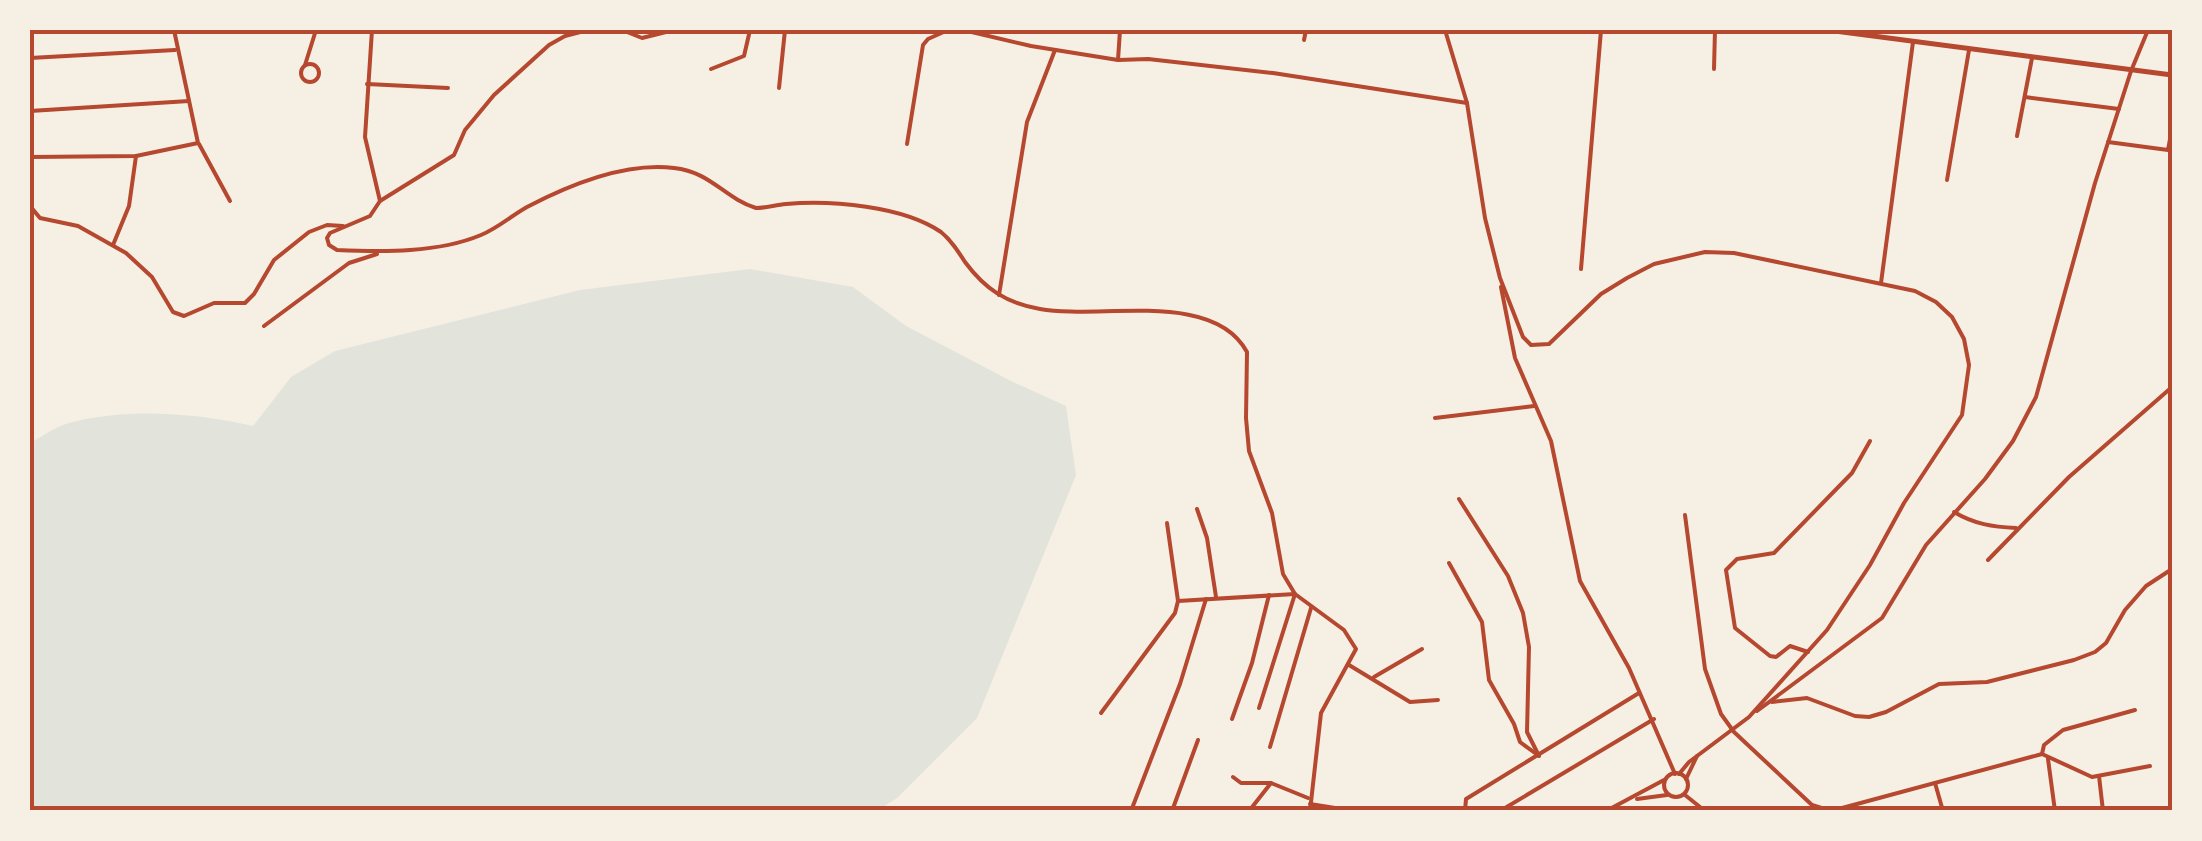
<svg xmlns="http://www.w3.org/2000/svg" width="2202" height="841" font-family="'Roboto Condensed',sans-serif">
  <style>
    .green { fill: #e2e4dc }
    .lines { fill: none; stroke-linecap: round; stroke-linejoin: round }
    .minor { stroke: #b5482f; stroke-width: 4 }
    .tertiary { stroke: #b5482f; stroke-width: 5 }
    .neatline { fill: none; stroke: #b5482f; stroke-width: 4 }
  </style>
  <rect width="100%" height="100%" fill="#f6efe4"/>
  <path class="green" d="M750,269L853,287L906,326L1011,381L1066,406L1076,475L977,718L897,798L877,811H30V443C43,436 58,425 73,422C132,408 194,413 253,426L291,377L335,351L580,290Z"/>
  <g class="lines">
    <g class="minor">
      <polyline points="372,30 365,137 380,201"/>
      <path d="M588,30L565,36L549,45L494,95L465,130L454,155L380,201L370,216L330,233L327,238L329,245L337,250C383,252 438,253 481,235C498,228 511,216 527,207C569,185 626,162 674,168C711,172 724,198 756,208C766,208 775,205 786,204C831,200 903,206 941,232C951,240 958,251 965,262C985,289 1006,303 1040,309C1099,320 1213,289 1247,352L1246,418L1249,451L1272,513L1283,574L1295,594L1344,630L1356,649L1321,713L1310,811"/>
      <polyline points="622,30 642,38 674,30"/>
      <polyline points="963,30 1031,46 1118,60 1148,59 1273,73 1467,103"/>
      <polyline points="1445,30 1467,103 1485,218 1500,278 1523,337 1531,345 1549,344 1601,294 1627,278 1654,264 1705,252 1734,253 1915,291 1936,302 1952,317 1964,339 1969,365 1962,415 1904,503 1870,565 1827,630 1749,717 1689,762 1679,774"/>
      <polyline points="633,31 634,30"/>
      <polyline points="1304,40 1306,30"/>
      <polyline points="30,58 175,50"/>
      <polyline points="1118,60 1120,30"/>
      <circle cx="310" cy="73" r="9"/>
      <polyline points="305,65 316,30"/>
      <polyline points="711,69 744,56 750,30"/>
      <polyline points="1714,69 1715,30"/>
      <polyline points="367,84 448,88"/>
      <polyline points="779,88 785,30"/>
      <polyline points="2025,97 2119,109"/>
      <polyline points="30,111 189,101"/>
      <polyline points="2017,136 2032,58"/>
      <polyline points="2108,142 2168,150 2172,128"/>
      <polyline points="199,144 230,201"/>
      <polyline points="907,144 923,45 928,39 948,30"/>
      <polyline points="30,157 136,156 198,143 174,30"/>
      <polyline points="1947,180 1969,50"/>
      <polyline points="30,206 40,218 78,226 126,253 152,277 173,312 184,316 214,303 245,303 254,294 274,260 309,232 327,225 343,226"/>
      <polyline points="113,245 129,206 136,156"/>
      <polyline points="1581,269 1601,30"/>
      <polyline points="1881,283 1913,42"/>
      <polyline points="1501,287 1515,358 1551,441 1580,581 1629,668 1675,774"/>
      <polyline points="999,295 1027,122 1055,50"/>
      <polyline points="264,326 349,263 377,254"/>
      <polyline points="1435,418 1534,406"/>
      <polyline points="1459,499 1508,576 1523,613 1529,647 1527,732 1539,756"/>
      <polyline points="1197,509 1207,538 1216,597"/>
      <path d="M1954,512C1974,524 1993,527 2016,528"/>
      <polyline points="1685,515 1705,669 1721,714 1734,732 1812,805 1831,811 2042,754"/>
      <polyline points="1988,560 2069,477 2172,387"/>
      <polyline points="1449,563 1482,622 1489,680 1514,724 1520,742 1535,753"/>
      <polyline points="1178,601 1295,594 1259,708"/>
      <polyline points="1808,652 1790,646 1776,657 1770,656 1735,628 1726,570 1737,559 1774,553 1852,473 1870,441"/>
      <polyline points="1349,665 1410,702 1438,700"/>
      <polyline points="1374,677 1422,649"/>
      <polyline points="1772,702 1807,698 1855,716 1869,717 1886,712 1939,684 1987,682 2074,660 2095,652 2106,643 2125,610 2146,586 2172,569"/>
      <polyline points="2135,710 2063,730 2044,745 2042,754 2092,777 2150,766"/>
      <polyline points="1757,711 1882,618 1926,545 1985,479 2013,441 2036,397 2095,183 2131,71 2148,30"/>
      <polyline points="1101,713 1175,613 1178,601 1167,523"/>
      <polyline points="1232,719 1252,663 1269,595"/>
      <polyline points="1270,747 1311,608"/>
      <polyline points="2048,759 2055,811"/>
      <circle cx="1676" cy="785" r="12"/>
      <polyline points="2099,776 2103,811"/>
      <polyline points="1233,777 1241,783 1271,783 1308,798"/>
      <polyline points="1686,779 1697,756"/>
      <polyline points="1935,783 1943,811"/>
      <polyline points="1685,795 1705,811"/>
      <polyline points="1637,799 1667,795"/>
      <polyline points="1310,804 1354,811"/>
      <polyline points="1131,811 1180,684 1206,599"/>
      <polyline points="1172,811 1198,740"/>
      <polyline points="1249,811 1271,783"/>
      <polyline points="1465,811 1466,799 1639,693"/>
      <polyline points="1500,811 1654,719"/>
      <polyline points="1606,811 1664,780"/>
    </g>
    <polyline class="tertiary" points="1827,30 2172,75"/>
  </g>
  <rect width="2202" height="841" fill="none" stroke="#f6efe4" stroke-width="65"/>
  <rect x="32" y="32" width="2138" height="776" class="neatline"/>
</svg>
